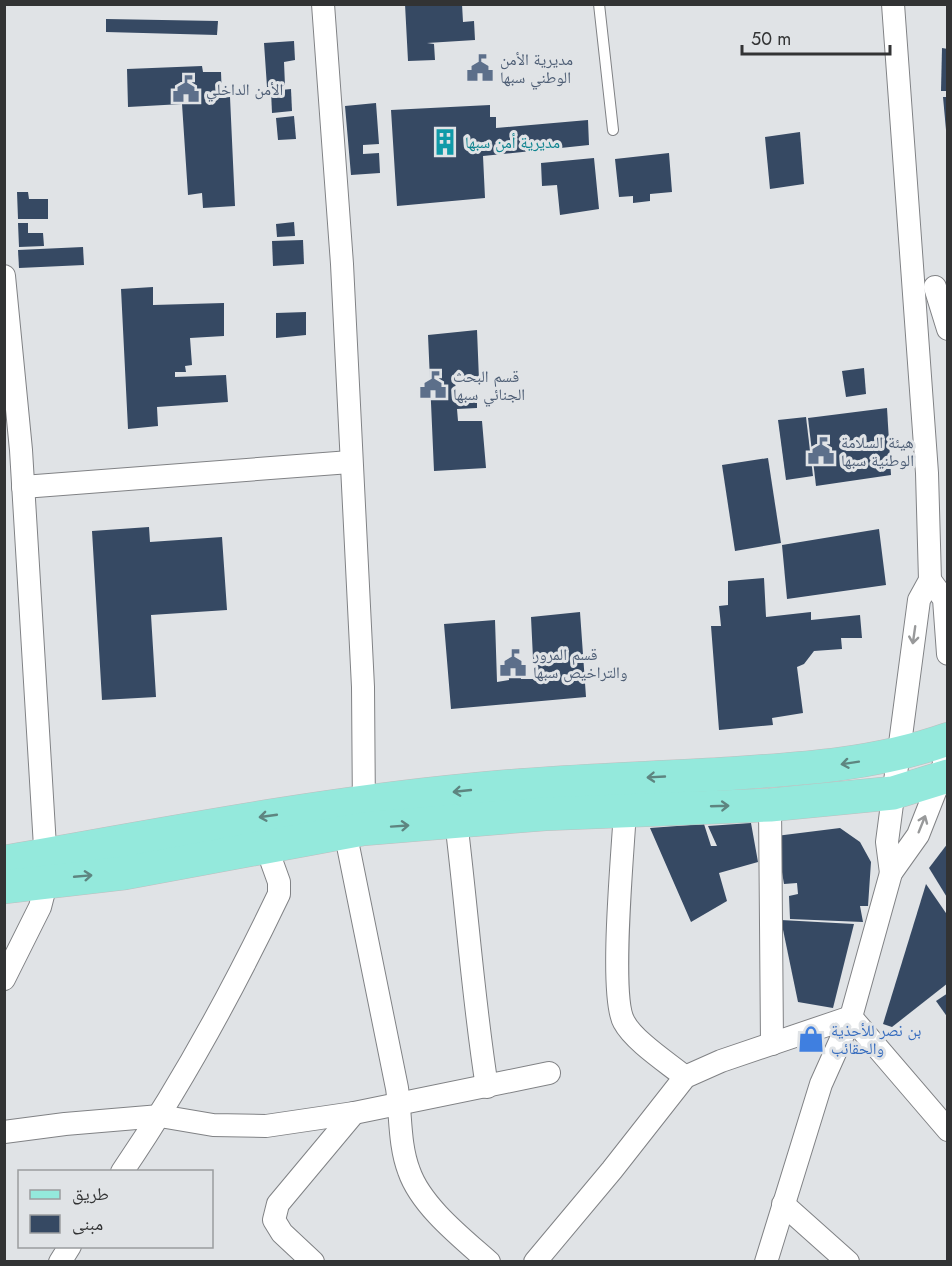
<svg xmlns="http://www.w3.org/2000/svg" width="952" height="1266" font-family="Jost,'Noto Naskh Arabic',sans-serif">
  <style>
    .building { fill: #364963 }
    .lines { fill: none; stroke-linecap: round; stroke-linejoin: round }
    .lane-casing { stroke: #808285; stroke-width: 12 }
    .street-casing { stroke: #808285; stroke-width: 24 }
    .primary-casing { stroke: #bdbebe; stroke-width: 34 }
    .lane { stroke: #fff; stroke-width: 10 }
    .street { stroke: #fff; stroke-width: 22 }
    .primary { stroke: #94e9dc; stroke-width: 33 }
    .oneway { stroke: #98999a }
    .oneway2 { stroke: #5e8580 }
    .labels { text-anchor: middle; dominant-baseline: central; stroke-width: 6; stroke-linejoin: round; paint-order: stroke }
    .service-label { font-size: 16px; fill: #4e5e75; stroke: #e0e3e6; text-anchor: start }
    .culture-label { font-size: 16px; fill: #0d838f; stroke: #e0e3e6; text-anchor: start }
    .shop-label { font-size: 16px; fill: #366cbe; stroke: #e0e3e6; text-anchor: start }
  </style>
  <rect width="100%" height="100%" fill="#e0e3e6"/>
  <g class="building">
    <polygon points="405,4 462,4 463,22 474,21 475,40 427,43 434,44 435,60 408,61"/>
    <polygon points="106,19 218,21 217,35 106,32"/>
    <polygon points="294,41 295,60 284,62 285,86 267,87 264,43"/>
    <polygon points="942,48 948,49 948,91 941,91"/>
    <polygon points="202,66 203,72 221,72 222,98 230,97 235,206 203,208 202,193 188,195 182,104 128,107 127,69"/>
    <polygon points="291,89 292,111 272,113 271,91"/>
    <polygon points="943,97 948,97 948,130 946,130"/>
    <polygon points="376,103 379,144 363,145 363,154 379,153 380,173 351,175 345,106"/>
    <polygon points="490,105 490,117 496,117 496,128 588,120 589,145 483,156 485,198 397,206 391,110"/>
    <polygon points="294,116 296,139 278,140 276,118"/>
    <polygon points="800,132 804,184 770,189 765,137"/>
    <polygon points="669,153 672,192 650,194 650,201 633,203 633,196 619,197 615,159"/>
    <polygon points="594,158 599,209 560,215 557,185 542,186 541,163"/>
    <polygon points="17,192 28,192 29,199 48,199 48,219 18,219"/>
    <polygon points="294,222 295,236 277,237 276,224"/>
    <polygon points="18,223 28,223 28,233 43,233 44,246 19,247"/>
    <polygon points="303,240 304,264 273,266 272,241"/>
    <polygon points="83,247 84,265 19,268 18,250"/>
    <polygon points="153,287 153,305 224,303 224,336 190,338 192,365 185,366 186,372 175,372 175,377 226,375 228,402 157,407 158,426 128,429 121,289"/>
    <polygon points="306,312 306,335 276,338 276,313"/>
    <polygon points="477,330 479,380 455,382 457,397 477,395 477,408 457,409 458,421 482,421 486,468 434,471 428,335"/>
    <polygon points="864,368 866,394 846,397 842,371"/>
    <polygon points="887,408 891,475 816,486 808,418"/>
    <polygon points="806,417 813,476 786,480 778,420"/>
    <polygon points="768,458 781,543 735,551 722,465"/>
    <polygon points="149,527 150,542 222,537 227,610 151,615 156,697 102,700 92,531"/>
    <polygon points="879,529 886,585 787,599 782,545"/>
    <polygon points="764,578 766,617 811,612 811,620 860,615 862,638 841,638 842,649 814,651 804,664 797,667 803,713 772,718 773,725 719,730 711,626 721,626 719,606 728,605 728,581"/>
    <polygon points="580,612 586,697 451,709 444,624 495,620 497,682 509,680 508,666 520,664 521,679 534,679 531,617"/>
    <polygon points="751,823 758,862 719,873 727,901 691,922 650,828 704,824 711,846 717,846 708,826"/>
    <polygon points="840,828 860,842 871,862 868,906 860,906 863,922 790,919 789,896 798,894 797,883 784,884 776,836"/>
    <polygon points="948,843 948,899 929,868"/>
    <polygon points="926,884 948,916 948,983 892,1027 883,1024"/>
    <polygon points="781,920 854,924 833,1008 798,1002"/>
    <polygon points="948,993 948,1018 936,1001"/>
  </g>
  <g class="lines">
    <defs>
      <polyline id="lane" points="599,4 613,130"/>
      <g id="street">
        <polyline points="323,4 342,264 363,687 364,815"/>
        <polyline points="4,276 21,450 47,880 40,907 4,979"/>
        <polyline points="935,287 948,329"/>
        <polyline points="23,487 350,462"/>
        <polyline points="930,580 944,599 948,654"/>
        <polyline points="770,805 772,1044"/>
        <path d="M625,811C623,850 609,996 624,1022C634,1041 668,1063 685,1077"/>
        <path d="M456,821C467,910 473,999 487,1087"/>
        <path d="M345,831L397,1088C401,1115 399,1145 409,1171C421,1206 462,1238 489,1262"/>
        <polyline points="891,873 887,842 919,600 930,580 927,473 893,4"/>
        <polyline points="4,1132 65,1124 160,1116 213,1125 266,1126 354,1113 549,1073"/>
        <path d="M122,1172C182,1084 233,990 279,894V882L266,846"/>
        <polyline points="783,1204 848,1262"/>
        <polyline points="60,1262 70,1246"/>
        <polyline points="313,1262 282,1233 274,1220 278,1204 354,1113"/>
        <polyline points="535,1262 612,1170 685,1077 721,1061 851,1017 948,1130"/>
        <polyline points="766,1262 821,1084 851,1017 891,873 918,835 940,779 948,747"/>
      </g>
      <g id="primary">
        <path d="M4,862C159,835 312,805 468,790C552,781 637,779 722,774C799,769 874,765 948,739"/>
        <polyline points="4,887 125,873 363,829 545,814 770,805 893,793 948,776"/>
      </g>
    </defs>
    <use href="#lane" class="lane-casing"/>
    <use href="#street" class="street-casing"/>
    <use href="#primary" class="primary-casing"/>
    <use href="#lane" class="lane"/>
    <use href="#street" class="street"/>
    <use href="#primary" class="primary"/>
  </g>
  <defs><path id="oneway-shaft" d="M-6 0H5M1.5-3L5.5 0L1.5 3" fill="none" stroke-width="1.6" stroke-linecap="round" stroke-linejoin="round" transform="scale(1.5)"/></defs>
  <g class="oneway">
    <use href="#oneway-shaft" transform="translate(914 635) rotate(98)"/>
    <use href="#oneway-shaft" transform="translate(922 824) rotate(-68)"/>
  </g>
  <g class="oneway2">
    <use href="#oneway-shaft" transform="translate(850 763) rotate(171)"/>
    <use href="#oneway-shaft" transform="translate(656 777) rotate(177)"/>
    <use href="#oneway-shaft" transform="translate(462 791) rotate(174)"/>
    <use href="#oneway-shaft" transform="translate(720 806) rotate(-2)"/>
    <use href="#oneway-shaft" transform="translate(268 816) rotate(172)"/>
    <use href="#oneway-shaft" transform="translate(400 826) rotate(-4)"/>
    <use href="#oneway-shaft" transform="translate(83 876) rotate(-5)"/>
  </g>
  <defs>
    <symbol id="civic-bare" viewBox="-9 -9 18 18"><path d="M-.6-6.5H3V-4.5H.6V-3L4-1V1h2V6H-6V1h2V-1L-.6-3ZM-1.2 2.5V6h2.4V2.5Z" fill="#5c6f8a" stroke="#e0e3e6" stroke-width="2.5" paint-order="stroke"/></symbol>
    <symbol id="building-bare" viewBox="-9 -9 18 18"><path d="M-4-6H4V6H1V3H-1V6H-4ZM-2.5-4.3h1.7v1.8h-1.7ZM.8-4.3h1.7v1.8H.8ZM-2.5-1h1.7V.8h-1.7ZM.8-1h1.7V.8H.8Z" fill="#0f9aa8" stroke="#e0e3e6" stroke-width="2.5" paint-order="stroke"/></symbol>
    <symbol id="shop-bare" viewBox="-9 -9 18 18"><path d="M-5-2.5h2.3a2.7 3.5 0 0 1 5.4 0H5L5.5 6h-11ZM-1.5-2.5h3a1.5 2.3 0 0 0-3 0Z" fill="#3f7fe0" stroke="#e0e3e6" stroke-width="2.5" paint-order="stroke"/></symbol>
  </defs>
  <g fill-rule="evenodd">
    <use href="#civic-bare" x="461" y="49" width="38" height="38"/>
    <use href="#civic-bare" x="167" y="70" width="38" height="38"/>
    <use href="#building-bare" x="426" y="123" width="38" height="38"/>
    <use href="#civic-bare" x="414" y="366" width="38" height="38"/>
    <use href="#civic-bare" x="802" y="432" width="38" height="38"/>
    <use href="#civic-bare" x="494" y="644" width="38" height="38"/>
    <use href="#shop-bare" x="792" y="1020" width="38" height="38"/>
  </g>
  <g class="labels">
    <g class="service-label">
      <text x="500" y="59">مديرية الأمن<tspan x="500" dy="18">الوطني سبها</tspan></text>
      <text x="206" y="89">الأمن الداخلي</text>
      <text x="453" y="376">قسم البحث<tspan x="453" dy="18">الجنائي سبها</tspan></text>
      <text x="841" y="442">هيئة السلامة<tspan x="841" dy="18">الوطنية سبها</tspan></text>
      <text x="533" y="654">قسم المرور<tspan x="533" dy="18">والتراخيص سبها</tspan></text>
    </g>
    <g class="culture-label">
      <text x="465" y="142">مديرية أمن سبها</text>
    </g>
    <g class="shop-label">
      <text x="831" y="1030">بن نصر للأحذية<tspan x="831" dy="18">والحقائب</tspan></text>
    </g>
  </g>
  <rect width="952" height="1266" fill="none" stroke="#323334" stroke-width="12"/>
  <rect x="18" y="1170" width="195" height="78" fill="#e0e3e6" stroke="#9a9d9f" stroke-width="1.5"/>
  <rect x="30" y="1190" width="30" height="9" fill="#94e9dc" stroke="#9a9d9f" stroke-width="1.5"/>
  <text x="72" y="1200" font-size="18" fill="#323334">طريق</text>
  <rect x="30" y="1215" width="30" height="18" fill="#364963" stroke="#9a9d9f" stroke-width="1.5"/>
  <text x="72" y="1230" font-size="18" fill="#323334">مبنى</text>
  <path d="M742 45v9h148v-9" fill="none" stroke="#323334" stroke-width="3"/>
  <text x="751" y="45" font-size="18" fill="#323334" stroke="#e0e3e6" stroke-width="4.5" paint-order="stroke">50 m</text>
</svg>
